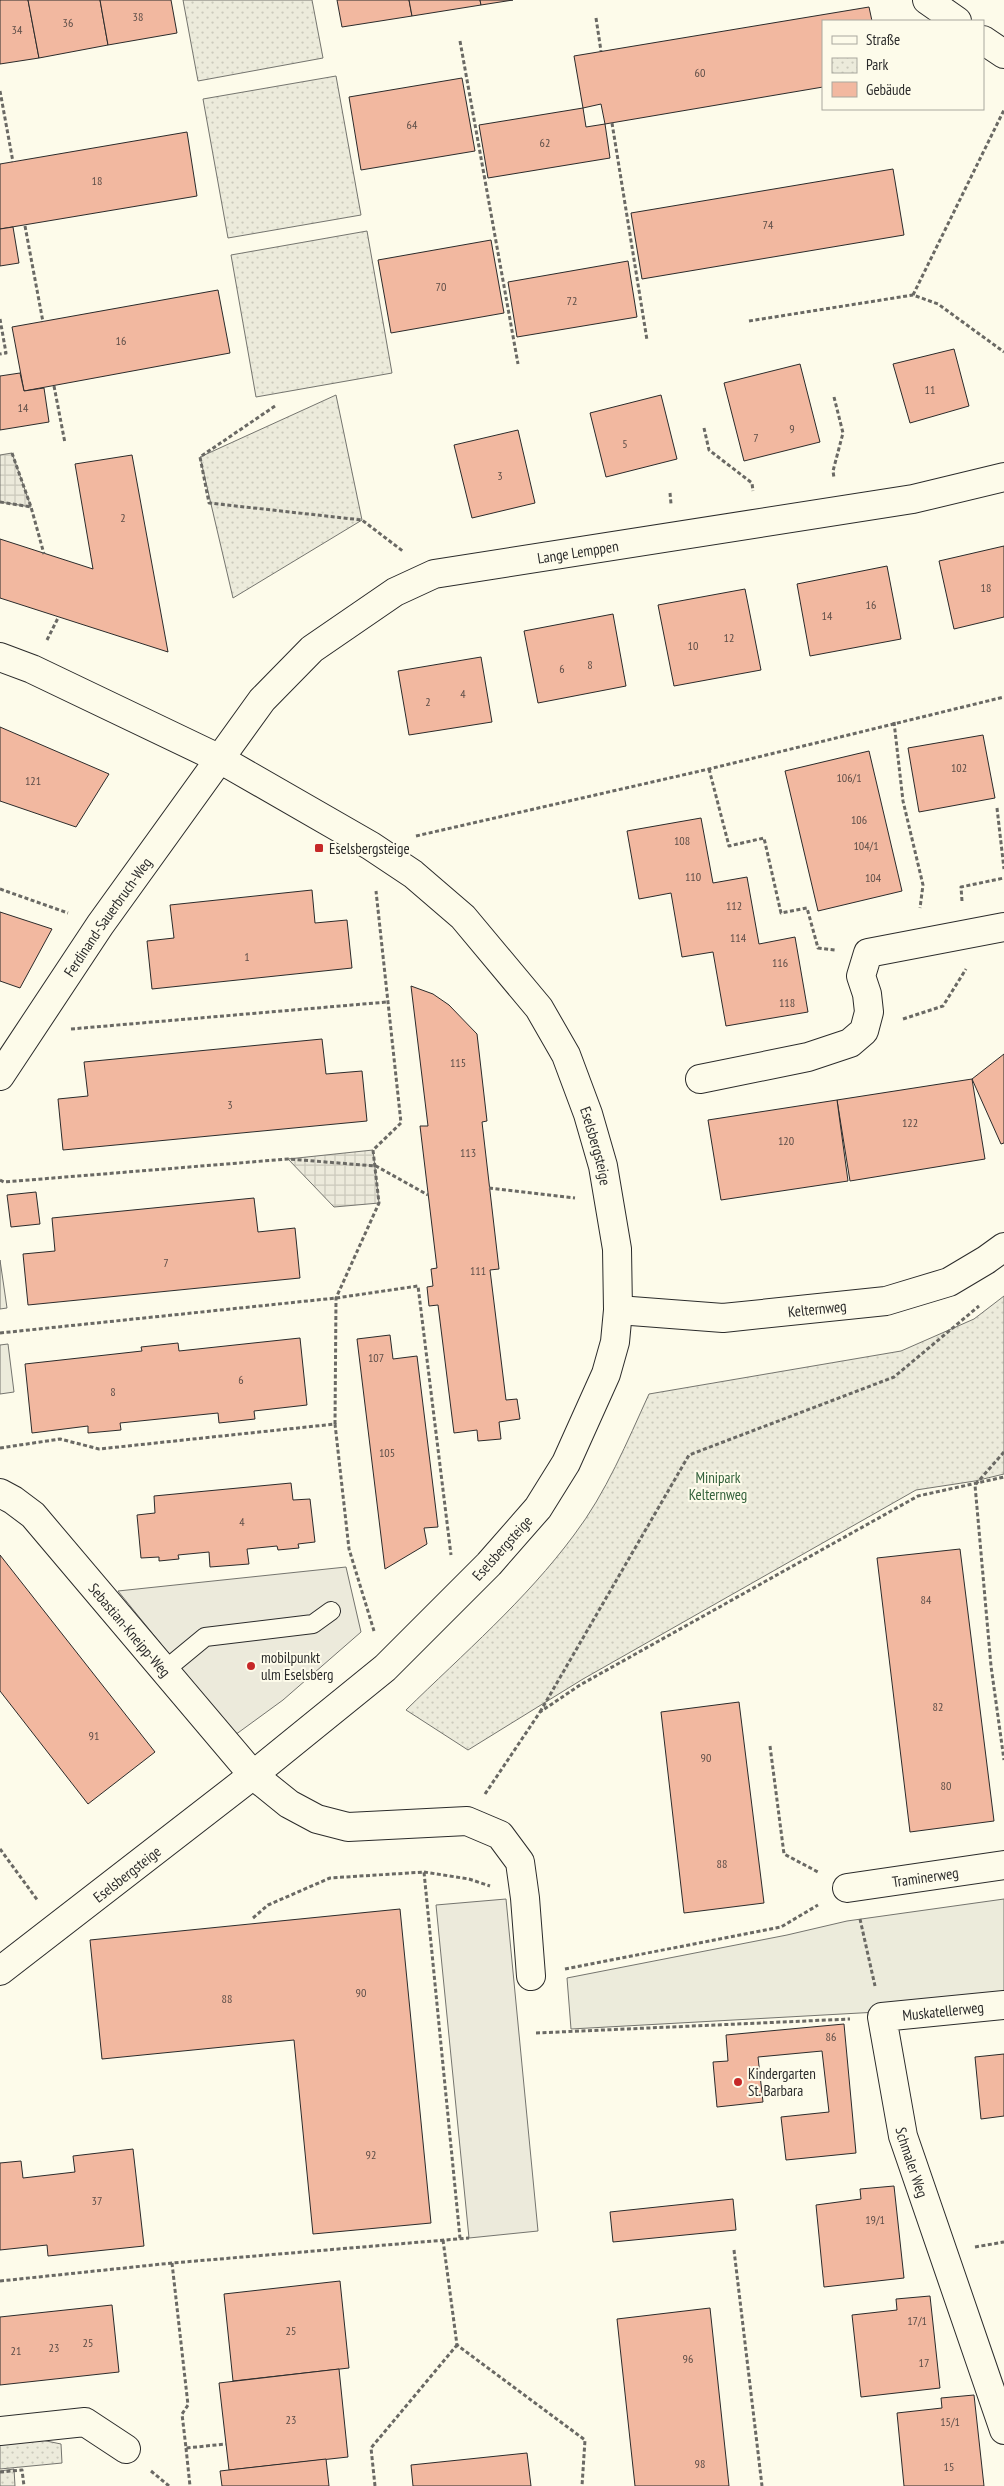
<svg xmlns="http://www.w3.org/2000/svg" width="1004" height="2486" font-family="'PT Sans Narrow',sans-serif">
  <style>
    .green { fill: #ecebdb; stroke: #74746e }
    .park { fill: url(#park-dots); stroke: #74746e }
    .parking { fill: #eceadb; stroke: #74746e }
    .plaza { fill: url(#plaza-grid); stroke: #74746e }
    .building { fill: #f2b8a0; stroke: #2b2b2b }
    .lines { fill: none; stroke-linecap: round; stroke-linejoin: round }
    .service-casing { stroke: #2b2b2b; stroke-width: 20 }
    .minor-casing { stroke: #2b2b2b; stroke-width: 30 }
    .tertiary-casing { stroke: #2b2b2b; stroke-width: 30 }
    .path { stroke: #6a6964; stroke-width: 3; stroke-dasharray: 4 2.5; stroke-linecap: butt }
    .service { stroke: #fdfbea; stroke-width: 18 }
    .minor { stroke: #fdfbea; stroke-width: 28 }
    .tertiary { stroke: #fdfbea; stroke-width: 28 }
    .poi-dot { fill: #c62828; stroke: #fdfbea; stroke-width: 2 }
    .labels { text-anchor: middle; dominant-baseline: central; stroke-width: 4; stroke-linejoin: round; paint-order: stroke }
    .number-label { font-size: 12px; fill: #5d4e48 }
    .street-label { font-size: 15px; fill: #2b2b2b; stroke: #fdfbea }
    .poi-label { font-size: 15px; fill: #2b2b2b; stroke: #fdfbea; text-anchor: start }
    .park-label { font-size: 15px; fill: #34623c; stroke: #fdfbea }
  </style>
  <defs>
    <pattern id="park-dots" width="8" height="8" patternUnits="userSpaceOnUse" patternTransform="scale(1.25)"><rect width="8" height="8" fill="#ecebdb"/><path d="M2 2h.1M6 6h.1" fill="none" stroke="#cbcabc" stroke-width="1.8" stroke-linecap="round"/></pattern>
    <pattern id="plaza-grid" width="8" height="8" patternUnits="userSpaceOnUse" patternTransform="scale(1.25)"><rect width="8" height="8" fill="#eceadb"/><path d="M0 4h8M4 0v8" fill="none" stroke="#cbc9bc"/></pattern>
  </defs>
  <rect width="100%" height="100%" fill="#fdfbea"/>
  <g class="green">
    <polygon points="0,1260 7,1308 0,1309"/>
    <polygon points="8,1344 14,1392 0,1394 0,1345"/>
    <polygon points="1004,1899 1004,1999 878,2012 571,2029 567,1978 787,1935 847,1921"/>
  </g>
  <g class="park">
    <polygon points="183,0 312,0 323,58 198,81"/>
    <polygon points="336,76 361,215 228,238 203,99"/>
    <polygon points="367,231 392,373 256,397 231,255"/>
    <polygon points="336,395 362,520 233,598 200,457"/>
    <path d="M1004,1296V1474L975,1481L916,1490L583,1679L468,1750L406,1710C463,1654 526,1600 574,1535C606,1493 627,1442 649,1394L901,1351L974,1319Z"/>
    <polygon points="27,2437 61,2444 62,2463 0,2469 0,2440"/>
    <polygon points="14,2469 15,2486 0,2486 0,2471"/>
  </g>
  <g class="parking">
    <polygon points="346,1567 361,1632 283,1700 235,1735 118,1591"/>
    <polygon points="506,1899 538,2231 469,2238 436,1905"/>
  </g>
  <g class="plaza">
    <polygon points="12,453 31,507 0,502 0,455"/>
    <polygon points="373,1150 379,1203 334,1207 288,1159"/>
  </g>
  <g class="building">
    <polygon points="0,0 28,0 39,58 0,64"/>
    <polygon points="28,0 100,0 108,45 39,58"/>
    <polygon points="100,0 171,0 177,33 108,45"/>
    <polygon points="337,0 409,0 412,16 342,27"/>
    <polygon points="409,0 480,0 481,5 412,16"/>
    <polygon points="480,0 513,0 481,5"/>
    <polygon points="869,7 872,21 823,21 823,87 605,124 601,104 583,108 574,56"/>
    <polygon points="462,78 475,151 361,170 349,97"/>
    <polygon points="583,108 586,127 605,124 610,158 488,178 479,125"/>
    <polygon points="187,132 197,196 0,229 0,164"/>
    <polygon points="893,169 904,235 642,279 631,213"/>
    <polygon points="13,227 19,263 0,266 0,229"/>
    <polygon points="491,240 504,313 391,333 378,260"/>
    <polygon points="628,261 637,317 517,337 508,282"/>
    <polygon points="218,290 230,353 24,391 12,327"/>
    <polygon points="954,349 969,406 910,423 893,364"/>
    <polygon points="800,364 820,442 744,461 724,383"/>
    <polygon points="20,373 24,391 44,388 49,422 0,430 0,376"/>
    <polygon points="661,395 677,459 606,477 590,413"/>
    <polygon points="518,430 535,503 472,518 454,445"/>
    <polygon points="132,455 168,652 0,598 0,539 93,569 75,464"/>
    <polygon points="1004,546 1004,617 954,629 939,561"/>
    <polygon points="887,566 901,639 810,656 797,584"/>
    <polygon points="745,589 761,670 674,686 658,605"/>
    <polygon points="613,614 626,686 538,703 524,631"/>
    <polygon points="481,657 492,722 409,735 398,671"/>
    <polygon points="0,727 109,774 76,827 0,801"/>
    <polygon points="983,735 995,798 919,812 908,748"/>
    <polygon points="869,751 902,891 818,911 785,771"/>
    <polygon points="701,818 713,883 747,877 759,944 795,937 808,1012 726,1026 713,952 682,957 671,893 639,899 627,831"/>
    <polygon points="312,890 315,923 347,920 352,968 152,989 147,941 174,938 170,905"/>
    <polygon points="0,912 52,929 20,988 0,981"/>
    <polygon points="411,986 433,994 449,1005 477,1034 487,1121 482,1122 499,1269 490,1270 506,1400 517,1399 520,1419 499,1422 501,1439 478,1441 477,1430 454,1433 438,1305 429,1306 427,1287 433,1286 431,1269 437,1268 420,1126 428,1126"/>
    <polygon points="322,1039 326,1074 362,1071 367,1121 63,1150 58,1099 88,1096 84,1062"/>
    <polygon points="1004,1054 1004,1143 1001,1144 972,1079"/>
    <polygon points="972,1079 985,1159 850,1181 837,1100"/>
    <polygon points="837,1100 848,1181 721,1200 708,1120"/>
    <polygon points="36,1192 40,1224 11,1227 7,1195"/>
    <polygon points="254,1198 258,1232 295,1228 300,1278 28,1305 23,1254 55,1251 52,1218"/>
    <polygon points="390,1335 393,1359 417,1356 438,1527 424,1528 427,1544 385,1569 357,1339"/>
    <polygon points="300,1338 307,1405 254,1411 255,1419 219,1423 218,1413 120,1423 121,1430 88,1433 88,1426 32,1433 25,1364 142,1351 141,1347 178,1343 179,1351"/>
    <polygon points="291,1483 293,1500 310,1499 315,1542 298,1544 299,1548 278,1550 277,1546 247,1549 249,1564 210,1567 209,1552 178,1555 179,1559 159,1561 159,1557 141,1558 137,1515 155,1513 154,1496"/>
    <polygon points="960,1549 994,1821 910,1832 877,1558"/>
    <polygon points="0,1555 155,1752 88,1804 0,1691"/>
    <polygon points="739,1702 764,1903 684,1913 661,1712"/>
    <polygon points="400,1909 431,2223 313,2234 294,2040 102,2059 90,1940"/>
    <polygon points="844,2024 856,2153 786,2160 781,2117 829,2112 822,2051 758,2057 763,2102 717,2107 713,2062 728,2061 726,2035"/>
    <polygon points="1004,2054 1004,2116 981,2119 975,2057"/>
    <polygon points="133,2149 144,2246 48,2256 47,2245 0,2250 0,2163 21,2161 23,2178 75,2172 73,2156"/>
    <polygon points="894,2186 904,2278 824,2287 816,2205 861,2199 860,2189"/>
    <polygon points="733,2199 736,2230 613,2242 610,2212"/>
    <polygon points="340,2281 349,2368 233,2381 224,2294"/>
    <polygon points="930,2296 940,2388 861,2397 852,2315 897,2310 896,2299"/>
    <polygon points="112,2305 119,2372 0,2385 0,2317"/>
    <polygon points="710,2308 729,2486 635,2486 617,2319"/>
    <polygon points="339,2369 348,2457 229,2470 219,2383"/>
    <polygon points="974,2395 984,2486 904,2486 897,2413 942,2408 941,2398"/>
    <polygon points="527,2453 531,2486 413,2486 411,2465"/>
    <polygon points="326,2459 329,2486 222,2486 220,2471"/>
  </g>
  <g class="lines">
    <defs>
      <polyline id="service" points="165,1670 205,1637 313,1624 331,1611"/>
      <g id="minor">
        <polyline points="927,0 957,21"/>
        <polyline points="983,40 1004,54"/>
        <path id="s1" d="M0,1076L100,925L262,700L312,649L395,592L434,574L913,499L1004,477"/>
        <polyline points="700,1079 808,1057 850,1043 864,1031 869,1012 867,994 861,976 868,953 1004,927"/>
        <path id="s2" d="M618,1310L723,1318L886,1301L949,1282L986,1260L1004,1247"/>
        <path id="s3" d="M0,1493L13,1500L33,1515L253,1775L289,1804L317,1819L348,1827L467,1821L500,1835L520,1862L525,1898L531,1976"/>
        <path id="s4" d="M847,1888L1004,1865"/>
        <path id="s5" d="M1004,2005L882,2017L903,2136L1004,2430"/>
        <polyline points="0,2431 85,2422 126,2449"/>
      </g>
      <g id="tertiary">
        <path id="s6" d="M0,657L32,669L218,758L371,846L413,874L463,917L539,1008L566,1055L588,1114L603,1166L617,1249L618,1310L615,1342L606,1374L566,1463L538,1508L489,1564L385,1668L253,1775L0,1971"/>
      </g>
    </defs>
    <use href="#service" class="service-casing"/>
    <use href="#minor" class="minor-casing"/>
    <use href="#tertiary" class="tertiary-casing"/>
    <g class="path">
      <polyline points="596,18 601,51"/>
      <polyline points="460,41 518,364"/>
      <polyline points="0,91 13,162"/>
      <polyline points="612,123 647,340"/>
      <polyline points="25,226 43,322"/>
      <polyline points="913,295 1004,110"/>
      <polyline points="0,319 6,353 0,354"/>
      <polyline points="749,321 913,295 938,304 1004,352"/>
      <polyline points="54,386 65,443"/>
      <polyline points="834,397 843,433 833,471 834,478"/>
      <polyline points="275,406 200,457 209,503 362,520 404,552"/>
      <polyline points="704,428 709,450 752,483 753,491"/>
      <polyline points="12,453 31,507 44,554"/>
      <polyline points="670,493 671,504"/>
      <polyline points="0,502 31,507"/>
      <polyline points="47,640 58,618"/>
      <polyline points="894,722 903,801 923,885 920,908"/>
      <polyline points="709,769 729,846 764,838 781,913 807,908 818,948 835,950"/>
      <polyline points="997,808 1004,869"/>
      <polyline points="416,836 709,769 1004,697"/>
      <polyline points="0,889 68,913"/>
      <polyline points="962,901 961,887 1004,878"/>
      <polyline points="903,1019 943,1006 966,969"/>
      <polyline points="71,1029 387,1002"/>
      <polyline points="0,1180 4,1182 288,1159 376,1166 428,1195"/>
      <polyline points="489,1188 575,1198"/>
      <polyline points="0,1333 336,1298 418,1286 451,1555"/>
      <polyline points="335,1424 336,1298 379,1203 373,1150 401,1123 376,891"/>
      <polyline points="0,1448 60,1439 99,1449 335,1424 349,1549 374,1631"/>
      <polyline points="1004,1452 975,1485 991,1666 1004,1760"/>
      <polyline points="540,1712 689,1455 894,1377 979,1306"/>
      <polyline points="770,1746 784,1854 818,1872"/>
      <polyline points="485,1794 540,1712 580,1685 918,1496 1004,1477"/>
      <polyline points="0,1849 38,1901"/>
      <polyline points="424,1872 469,1879 490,1886"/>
      <polyline points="253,1918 268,1905 330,1878 424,1872 460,2238"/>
      <polyline points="860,1919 875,1986"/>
      <polyline points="565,1969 781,1927 818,1905"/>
      <polyline points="536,2033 850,2019"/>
      <polyline points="443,2240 457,2345 585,2440 582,2486"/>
      <polyline points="975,2247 1004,2242"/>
      <polyline points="734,2250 762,2486"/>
      <polyline points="172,2263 188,2405 182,2414 186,2448 226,2444"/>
      <polyline points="0,2281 172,2263 469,2238"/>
      <polyline points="186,2448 190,2486"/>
      <polyline points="151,2471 169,2486"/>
      <polyline points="0,2472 22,2470 24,2486"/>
      <polyline points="375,2486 371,2448 457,2345"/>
    </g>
    <use href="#service" class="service"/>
    <use href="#minor" class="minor"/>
    <use href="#tertiary" class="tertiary"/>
  </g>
  <g class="poi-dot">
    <rect x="314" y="843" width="10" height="10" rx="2.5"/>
    <circle cx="251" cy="1666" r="5"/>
    <circle cx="738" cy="2082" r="5"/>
  </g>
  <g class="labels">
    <g class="number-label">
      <text x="138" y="16">38</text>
      <text x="68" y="22">36</text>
      <text x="17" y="29">34</text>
      <text x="700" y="72">60</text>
      <text x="412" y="124">64</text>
      <text x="545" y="142">62</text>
      <text x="97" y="180">18</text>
      <text x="768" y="224">74</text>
      <text x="441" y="286">70</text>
      <text x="572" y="300">72</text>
      <text x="121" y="340">16</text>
      <text x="930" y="389">11</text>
      <text x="23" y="407">14</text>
      <text x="792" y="428">9</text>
      <text x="756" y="437">7</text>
      <text x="625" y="443">5</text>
      <text x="500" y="475">3</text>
      <text x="123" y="517">2</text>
      <text x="986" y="587">18</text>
      <text x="871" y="604">16</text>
      <text x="827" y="615">14</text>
      <text x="729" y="637">12</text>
      <text x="693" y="645">10</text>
      <text x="590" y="664">8</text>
      <text x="562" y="668">6</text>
      <text x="463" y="693">4</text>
      <text x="428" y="701">2</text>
      <text x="959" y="767">102</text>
      <text x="849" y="777">106/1</text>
      <text x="33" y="780">121</text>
      <text x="859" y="819">106</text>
      <text x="682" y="840">108</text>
      <text x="866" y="845">104/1</text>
      <text x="693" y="876">110</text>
      <text x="873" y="877">104</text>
      <text x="734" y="905">112</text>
      <text x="738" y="937">114</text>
      <text x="247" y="956">1</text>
      <text x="780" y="962">116</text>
      <text x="787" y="1002">118</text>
      <text x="458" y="1062">115</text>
      <text x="230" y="1104">3</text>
      <text x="910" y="1122">122</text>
      <text x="786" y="1140">120</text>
      <text x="468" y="1152">113</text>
      <text x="166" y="1262">7</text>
      <text x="478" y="1270">111</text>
      <text x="376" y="1357">107</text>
      <text x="241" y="1379">6</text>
      <text x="113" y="1391">8</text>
      <text x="387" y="1452">105</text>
      <text x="242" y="1521">4</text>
      <text x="926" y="1599">84</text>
      <text x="938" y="1706">82</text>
      <text x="94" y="1735">91</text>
      <text x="706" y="1757">90</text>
      <text x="946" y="1785">80</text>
      <text x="722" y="1863">88</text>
      <text x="361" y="1992">90</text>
      <text x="227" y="1998">88</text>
      <text x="831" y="2036">86</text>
      <text x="371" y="2154">92</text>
      <text x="97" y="2200">37</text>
      <text x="875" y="2219">19/1</text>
      <text x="917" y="2320">17/1</text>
      <text x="291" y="2330">25</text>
      <text x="88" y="2342">25</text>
      <text x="54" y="2347">23</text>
      <text x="16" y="2350">21</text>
      <text x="688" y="2358">96</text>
      <text x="924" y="2362">17</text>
      <text x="291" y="2419">23</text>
      <text x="950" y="2421">15/1</text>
      <text x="700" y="2463">98</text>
      <text x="949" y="2466">15</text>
    </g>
    <g class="street-label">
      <text stroke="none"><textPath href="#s1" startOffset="819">Lange Lemppen</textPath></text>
      <text stroke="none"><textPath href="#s1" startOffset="192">Ferdinand-Sauerbruch-Weg</textPath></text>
      <text stroke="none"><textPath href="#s6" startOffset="802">Eselsbergsteige</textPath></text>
      <text stroke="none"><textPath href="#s2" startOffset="200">Kelternweg</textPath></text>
      <text transform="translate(502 1548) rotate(-48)">Eselsbergsteige</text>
      <text stroke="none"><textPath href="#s3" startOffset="190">Sebastian-Kneipp-Weg</textPath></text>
      <text transform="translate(127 1874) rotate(-38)">Eselsbergsteige</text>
      <text stroke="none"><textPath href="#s4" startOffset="79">Traminerweg</textPath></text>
      <text transform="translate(943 2011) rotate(-6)">Muskatellerweg</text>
      <text stroke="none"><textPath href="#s5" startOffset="271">Schmaler Weg</textPath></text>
    </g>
    <g class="poi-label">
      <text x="329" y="848">Eselsbergsteige</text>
      <text x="261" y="1657">mobilpunkt<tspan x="261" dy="17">ulm Eselsberg</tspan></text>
      <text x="748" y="2073">Kindergarten<tspan x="748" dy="17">St. Barbara</tspan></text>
    </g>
    <g class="park-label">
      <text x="718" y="1477">Minipark<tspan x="718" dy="17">Kelternweg</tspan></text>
    </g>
  </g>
  <rect x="822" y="20" width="162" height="90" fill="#fdfbea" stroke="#a9a89e"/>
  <rect x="832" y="36" width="25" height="8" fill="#fdfbea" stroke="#a9a89e"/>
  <text x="866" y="45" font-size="15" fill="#2b2b2b">Straße</text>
  <rect x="832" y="58" width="25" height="15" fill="url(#park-dots)" stroke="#a9a89e"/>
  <text x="866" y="70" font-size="15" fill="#2b2b2b">Park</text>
  <rect x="832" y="82" width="25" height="15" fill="#f2b8a0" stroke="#a9a89e"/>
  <text x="866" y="95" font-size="15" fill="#2b2b2b">Gebäude</text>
</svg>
